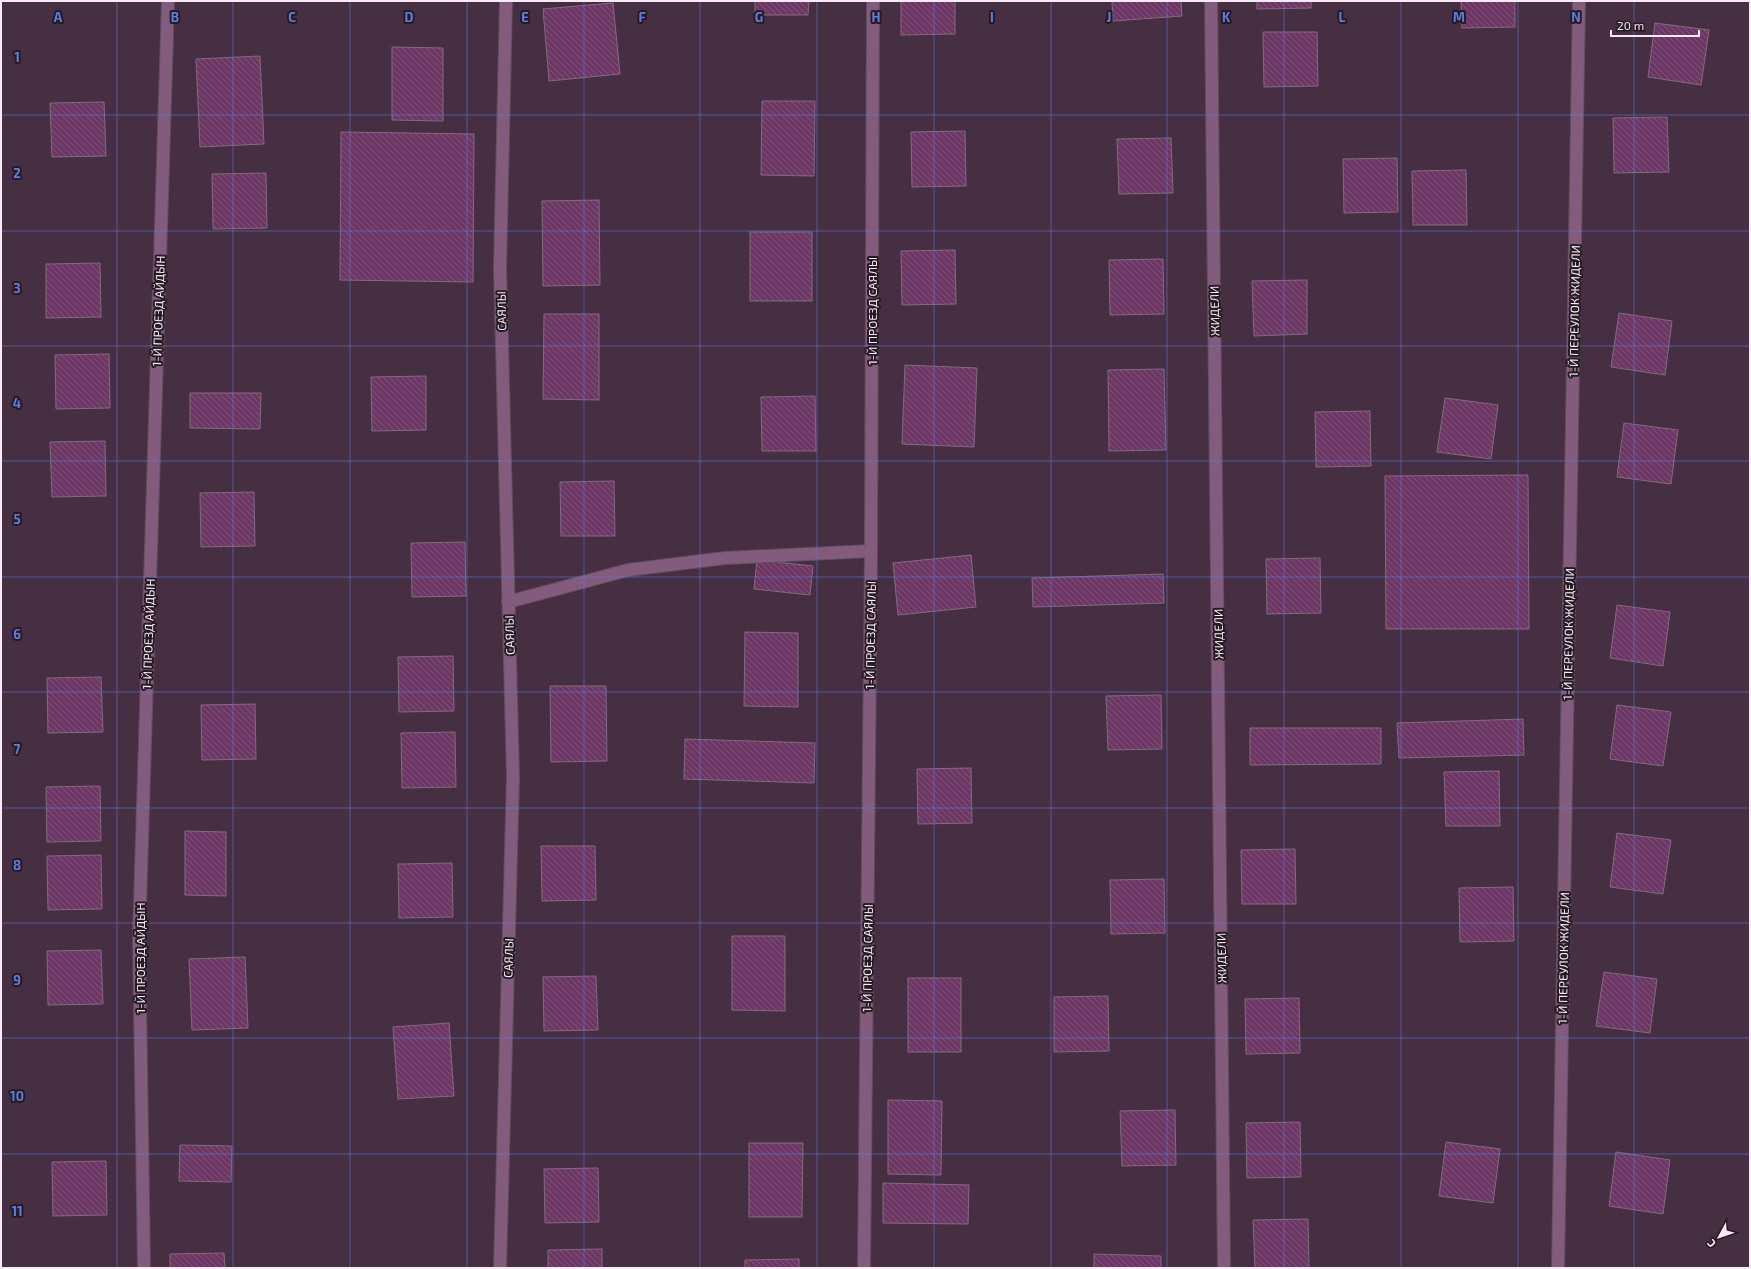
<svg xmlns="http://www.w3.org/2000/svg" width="1751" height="1269" font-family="'Exo 2',sans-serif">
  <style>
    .building { fill: url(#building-back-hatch); stroke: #846a7f }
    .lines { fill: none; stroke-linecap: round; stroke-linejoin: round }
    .lane-casing { stroke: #624d5f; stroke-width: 14 }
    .street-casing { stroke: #624d5f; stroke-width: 14 }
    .lane { stroke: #835b7d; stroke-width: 12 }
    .street { stroke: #835b7d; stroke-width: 12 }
    .grid { fill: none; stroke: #5f7de1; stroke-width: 1; stroke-opacity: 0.55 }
    .labels { text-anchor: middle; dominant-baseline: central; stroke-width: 4; stroke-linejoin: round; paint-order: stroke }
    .street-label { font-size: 12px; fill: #f8eaf6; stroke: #261b24 }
    .grid-label { font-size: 13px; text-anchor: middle; font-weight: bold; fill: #5f7de1; stroke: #261b24; stroke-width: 4; stroke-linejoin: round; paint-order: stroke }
  </style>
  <defs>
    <pattern id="building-back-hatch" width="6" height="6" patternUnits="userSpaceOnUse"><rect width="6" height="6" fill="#6c3765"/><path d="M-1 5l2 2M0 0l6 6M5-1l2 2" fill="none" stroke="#82547c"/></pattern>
  </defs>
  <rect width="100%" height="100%" fill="#462f42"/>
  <g class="building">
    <polygon points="755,1 809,1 808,15 755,15"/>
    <polygon points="901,1 955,1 955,34 901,35"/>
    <polygon points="1112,1 1181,1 1182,16 1113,21"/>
    <polygon points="1257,1 1311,1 1311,8 1257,9"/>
    <polygon points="1461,1 1515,1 1515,27 1462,28"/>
    <polygon points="613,3 620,74 549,81 543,9"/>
    <polygon points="1655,23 1709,30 1701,85 1648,77"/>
    <polygon points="1263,32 1317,32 1318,86 1264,87"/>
    <polygon points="392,47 443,48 443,121 392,120"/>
    <polygon points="260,56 264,144 200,147 196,59"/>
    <polygon points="762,101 815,101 814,176 761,175"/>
    <polygon points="104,102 106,156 52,157 50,103"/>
    <polygon points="1667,117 1669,172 1614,173 1613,118"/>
    <polygon points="965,131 966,186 912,187 911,132"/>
    <polygon points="341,132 474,134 473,282 340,280"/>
    <polygon points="1171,138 1173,193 1119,194 1117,139"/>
    <polygon points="1397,158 1398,212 1344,213 1343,159"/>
    <polygon points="1466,170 1467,225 1413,225 1412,171"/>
    <polygon points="266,173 267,228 213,229 212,174"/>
    <polygon points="599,200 600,285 543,286 542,201"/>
    <rect x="750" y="232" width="62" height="69"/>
    <polygon points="955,250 956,304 902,305 901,251"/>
    <polygon points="1163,259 1164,314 1110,315 1109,260"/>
    <polygon points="100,263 101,317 46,318 46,264"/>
    <polygon points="1307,280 1307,334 1254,336 1252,281"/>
    <polygon points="1619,313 1672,321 1665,375 1611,367"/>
    <polygon points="544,314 599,314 599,400 543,399"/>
    <polygon points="109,354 110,408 56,409 55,355"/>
    <polygon points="905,365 977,368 974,447 902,444"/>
    <polygon points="1164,369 1166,450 1109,451 1108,370"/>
    <polygon points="426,376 426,430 372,431 371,377"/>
    <polygon points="190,393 261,393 260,429 190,428"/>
    <polygon points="815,396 816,451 762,451 761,397"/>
    <polygon points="1445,398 1498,405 1491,459 1437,452"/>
    <polygon points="1370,411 1371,466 1316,467 1315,412"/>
    <polygon points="1624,423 1678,430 1671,484 1617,477"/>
    <polygon points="105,441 106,496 52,497 50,442"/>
    <polygon points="1528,475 1529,629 1386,629 1385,476"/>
    <polygon points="614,481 615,536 561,536 560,482"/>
    <polygon points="254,492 255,546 201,547 200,493"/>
    <polygon points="465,542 466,596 412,597 411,543"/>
    <polygon points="971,555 976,607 898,615 893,563"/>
    <polygon points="1320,558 1321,613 1267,614 1266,559"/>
    <polygon points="757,560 813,566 810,595 754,589"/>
    <polygon points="1163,574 1164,603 1033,607 1032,578"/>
    <polygon points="1617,605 1670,612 1663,666 1610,658"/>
    <polygon points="745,632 798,633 798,707 744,706"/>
    <polygon points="453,656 454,711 399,712 398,657"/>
    <polygon points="101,677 103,732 48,733 47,678"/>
    <polygon points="550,686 606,686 607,761 551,762"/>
    <polygon points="1161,695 1162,749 1108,750 1106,696"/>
    <polygon points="255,704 256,759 202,760 201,705"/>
    <polygon points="1617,705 1671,712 1663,766 1610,759"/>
    <polygon points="1523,719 1524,755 1399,758 1397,723"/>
    <polygon points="1250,728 1381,728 1381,764 1250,765"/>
    <polygon points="455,732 456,787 402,788 401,733"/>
    <polygon points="685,739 815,743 814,783 684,779"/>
    <polygon points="971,768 972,823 918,824 917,769"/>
    <polygon points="1499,771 1500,826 1446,826 1444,772"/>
    <polygon points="100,786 101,841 47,842 46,787"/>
    <polygon points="185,831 226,832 226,896 185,895"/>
    <polygon points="1617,833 1671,840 1663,894 1610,887"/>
    <polygon points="541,846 595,846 596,900 542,901"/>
    <polygon points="1295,849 1296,904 1242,904 1241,850"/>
    <polygon points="101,855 102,909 48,910 47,856"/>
    <polygon points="452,863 453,917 399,918 398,864"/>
    <polygon points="1164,879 1165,933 1111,934 1110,880"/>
    <polygon points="1513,887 1514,941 1460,942 1459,888"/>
    <polygon points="732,936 785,936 785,1011 732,1010"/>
    <polygon points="101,950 103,1004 48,1005 47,951"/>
    <polygon points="245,957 248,1028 192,1030 189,959"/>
    <polygon points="1604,972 1657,979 1650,1033 1596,1026"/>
    <polygon points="596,976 598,1030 544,1031 543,977"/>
    <rect x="908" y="978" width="53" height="74"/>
    <polygon points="1108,996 1109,1051 1054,1052 1054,997"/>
    <polygon points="1299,998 1300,1053 1246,1054 1245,999"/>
    <polygon points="449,1023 454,1096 398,1099 393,1027"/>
    <polygon points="888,1100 942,1101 941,1175 888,1174"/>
    <polygon points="1175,1110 1176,1165 1122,1166 1120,1111"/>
    <polygon points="1300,1122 1301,1177 1247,1178 1246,1123"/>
    <polygon points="1446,1142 1500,1149 1493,1203 1439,1196"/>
    <polygon points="749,1143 803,1143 802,1217 749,1217"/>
    <polygon points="180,1145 232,1146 231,1182 179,1181"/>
    <polygon points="1616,1152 1670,1160 1663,1214 1609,1206"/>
    <polygon points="106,1161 107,1215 53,1216 52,1162"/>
    <polygon points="598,1168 599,1222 545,1223 544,1169"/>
    <polygon points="883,1183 969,1185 968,1224 883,1223"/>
    <polygon points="1308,1219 1309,1268 1255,1268 1253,1220"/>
    <polygon points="602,1249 602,1268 548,1268 548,1250"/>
    <polygon points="224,1253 225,1268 170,1268 170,1254"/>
    <polygon points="1094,1254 1161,1256 1161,1268 1094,1268"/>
    <polygon points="799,1259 799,1268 745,1268 745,1260"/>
  </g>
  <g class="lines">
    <defs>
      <polyline id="lane" points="508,602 628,570 725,558 871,551"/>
      <g id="street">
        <polyline points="1211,1 1224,1268"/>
        <polyline points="144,1268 139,936 168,1"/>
        <polyline points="500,1268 513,777 500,268 506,1"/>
        <polyline points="864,1268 871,551 873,1"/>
        <polyline points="1558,1268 1579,1"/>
      </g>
    </defs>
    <use href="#lane" class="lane-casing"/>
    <use href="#street" class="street-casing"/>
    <use href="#lane" class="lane"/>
    <use href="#street" class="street"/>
  </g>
  <path class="grid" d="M117,1V1268M233,1V1268M350,1V1268M467,1V1268M584,1V1268M700,1V1268M817,1V1268M934,1V1268M1051,1V1268M1167,1V1268M1284,1V1268M1401,1V1268M1518,1V1268M1634,1V1268M1,115H1750M1,231H1750M1,346H1750M1,461H1750M1,577H1750M1,692H1750M1,808H1750M1,923H1750M1,1038H1750M1,1154H1750"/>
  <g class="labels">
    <g class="street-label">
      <text transform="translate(158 311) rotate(-88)">1-Й ПРОЕЗД АЙДЫН</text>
      <text transform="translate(501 311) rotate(-91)">САЯЛЫ</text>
      <text transform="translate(872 311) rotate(-90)">1-Й ПРОЕЗД САЯЛЫ</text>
      <text transform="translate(1214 311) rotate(-91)">ЖИДЕЛИ</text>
      <text transform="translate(1574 311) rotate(-89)">1-Й ПЕРЕУЛОК ЖИДЕЛИ</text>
      <text transform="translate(148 634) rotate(-88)">1-Й ПРОЕЗД АЙДЫН</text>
      <text transform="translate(1218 634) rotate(-91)">ЖИДЕЛИ</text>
      <text transform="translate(1568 634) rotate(-89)">1-Й ПЕРЕУЛОК ЖИДЕЛИ</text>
      <text transform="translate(509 635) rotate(-92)">САЯЛЫ</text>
      <text transform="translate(870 635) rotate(-89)">1-Й ПРОЕЗД САЯЛЫ</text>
      <text transform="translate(140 958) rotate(-90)">1-Й ПРОЕЗД АЙДЫН</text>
      <text transform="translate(508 958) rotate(-88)">САЯЛЫ</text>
      <text transform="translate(867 958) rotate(-89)">1-Й ПРОЕЗД САЯЛЫ</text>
      <text transform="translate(1221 958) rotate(-91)">ЖИДЕЛИ</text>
      <text transform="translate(1563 958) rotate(-89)">1-Й ПЕРЕУЛОК ЖИДЕЛИ</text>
    </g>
  </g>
  <g class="grid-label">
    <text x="58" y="22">A</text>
    <text x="175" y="22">B</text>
    <text x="292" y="22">C</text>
    <text x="409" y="22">D</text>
    <text x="525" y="22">E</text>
    <text x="642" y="22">F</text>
    <text x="759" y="22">G</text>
    <text x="876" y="22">H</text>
    <text x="992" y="22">I</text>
    <text x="1109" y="22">J</text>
    <text x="1226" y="22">K</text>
    <text x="1342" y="22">L</text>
    <text x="1459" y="22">M</text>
    <text x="1576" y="22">N</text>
    <text x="17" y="62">1</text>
    <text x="17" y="178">2</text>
    <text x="17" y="293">3</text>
    <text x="17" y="408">4</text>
    <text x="17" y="524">5</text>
    <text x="17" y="639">6</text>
    <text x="17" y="754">7</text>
    <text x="17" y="870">8</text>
    <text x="17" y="985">9</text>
    <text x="17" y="1101">10</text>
    <text x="17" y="1216">11</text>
  </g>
  <rect width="1751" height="1269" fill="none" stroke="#f8eaf6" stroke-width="4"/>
  <g transform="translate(1719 1237) rotate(230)" stroke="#261b24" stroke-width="3" paint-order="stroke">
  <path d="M0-3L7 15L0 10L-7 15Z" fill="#f8eaf6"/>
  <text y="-6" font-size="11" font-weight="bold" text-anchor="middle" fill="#f8eaf6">С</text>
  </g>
  <path d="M1611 30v6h88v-6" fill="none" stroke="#f8eaf6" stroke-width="2"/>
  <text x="1617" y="30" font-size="12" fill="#f8eaf6" stroke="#261b24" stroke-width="3" paint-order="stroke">20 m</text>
</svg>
